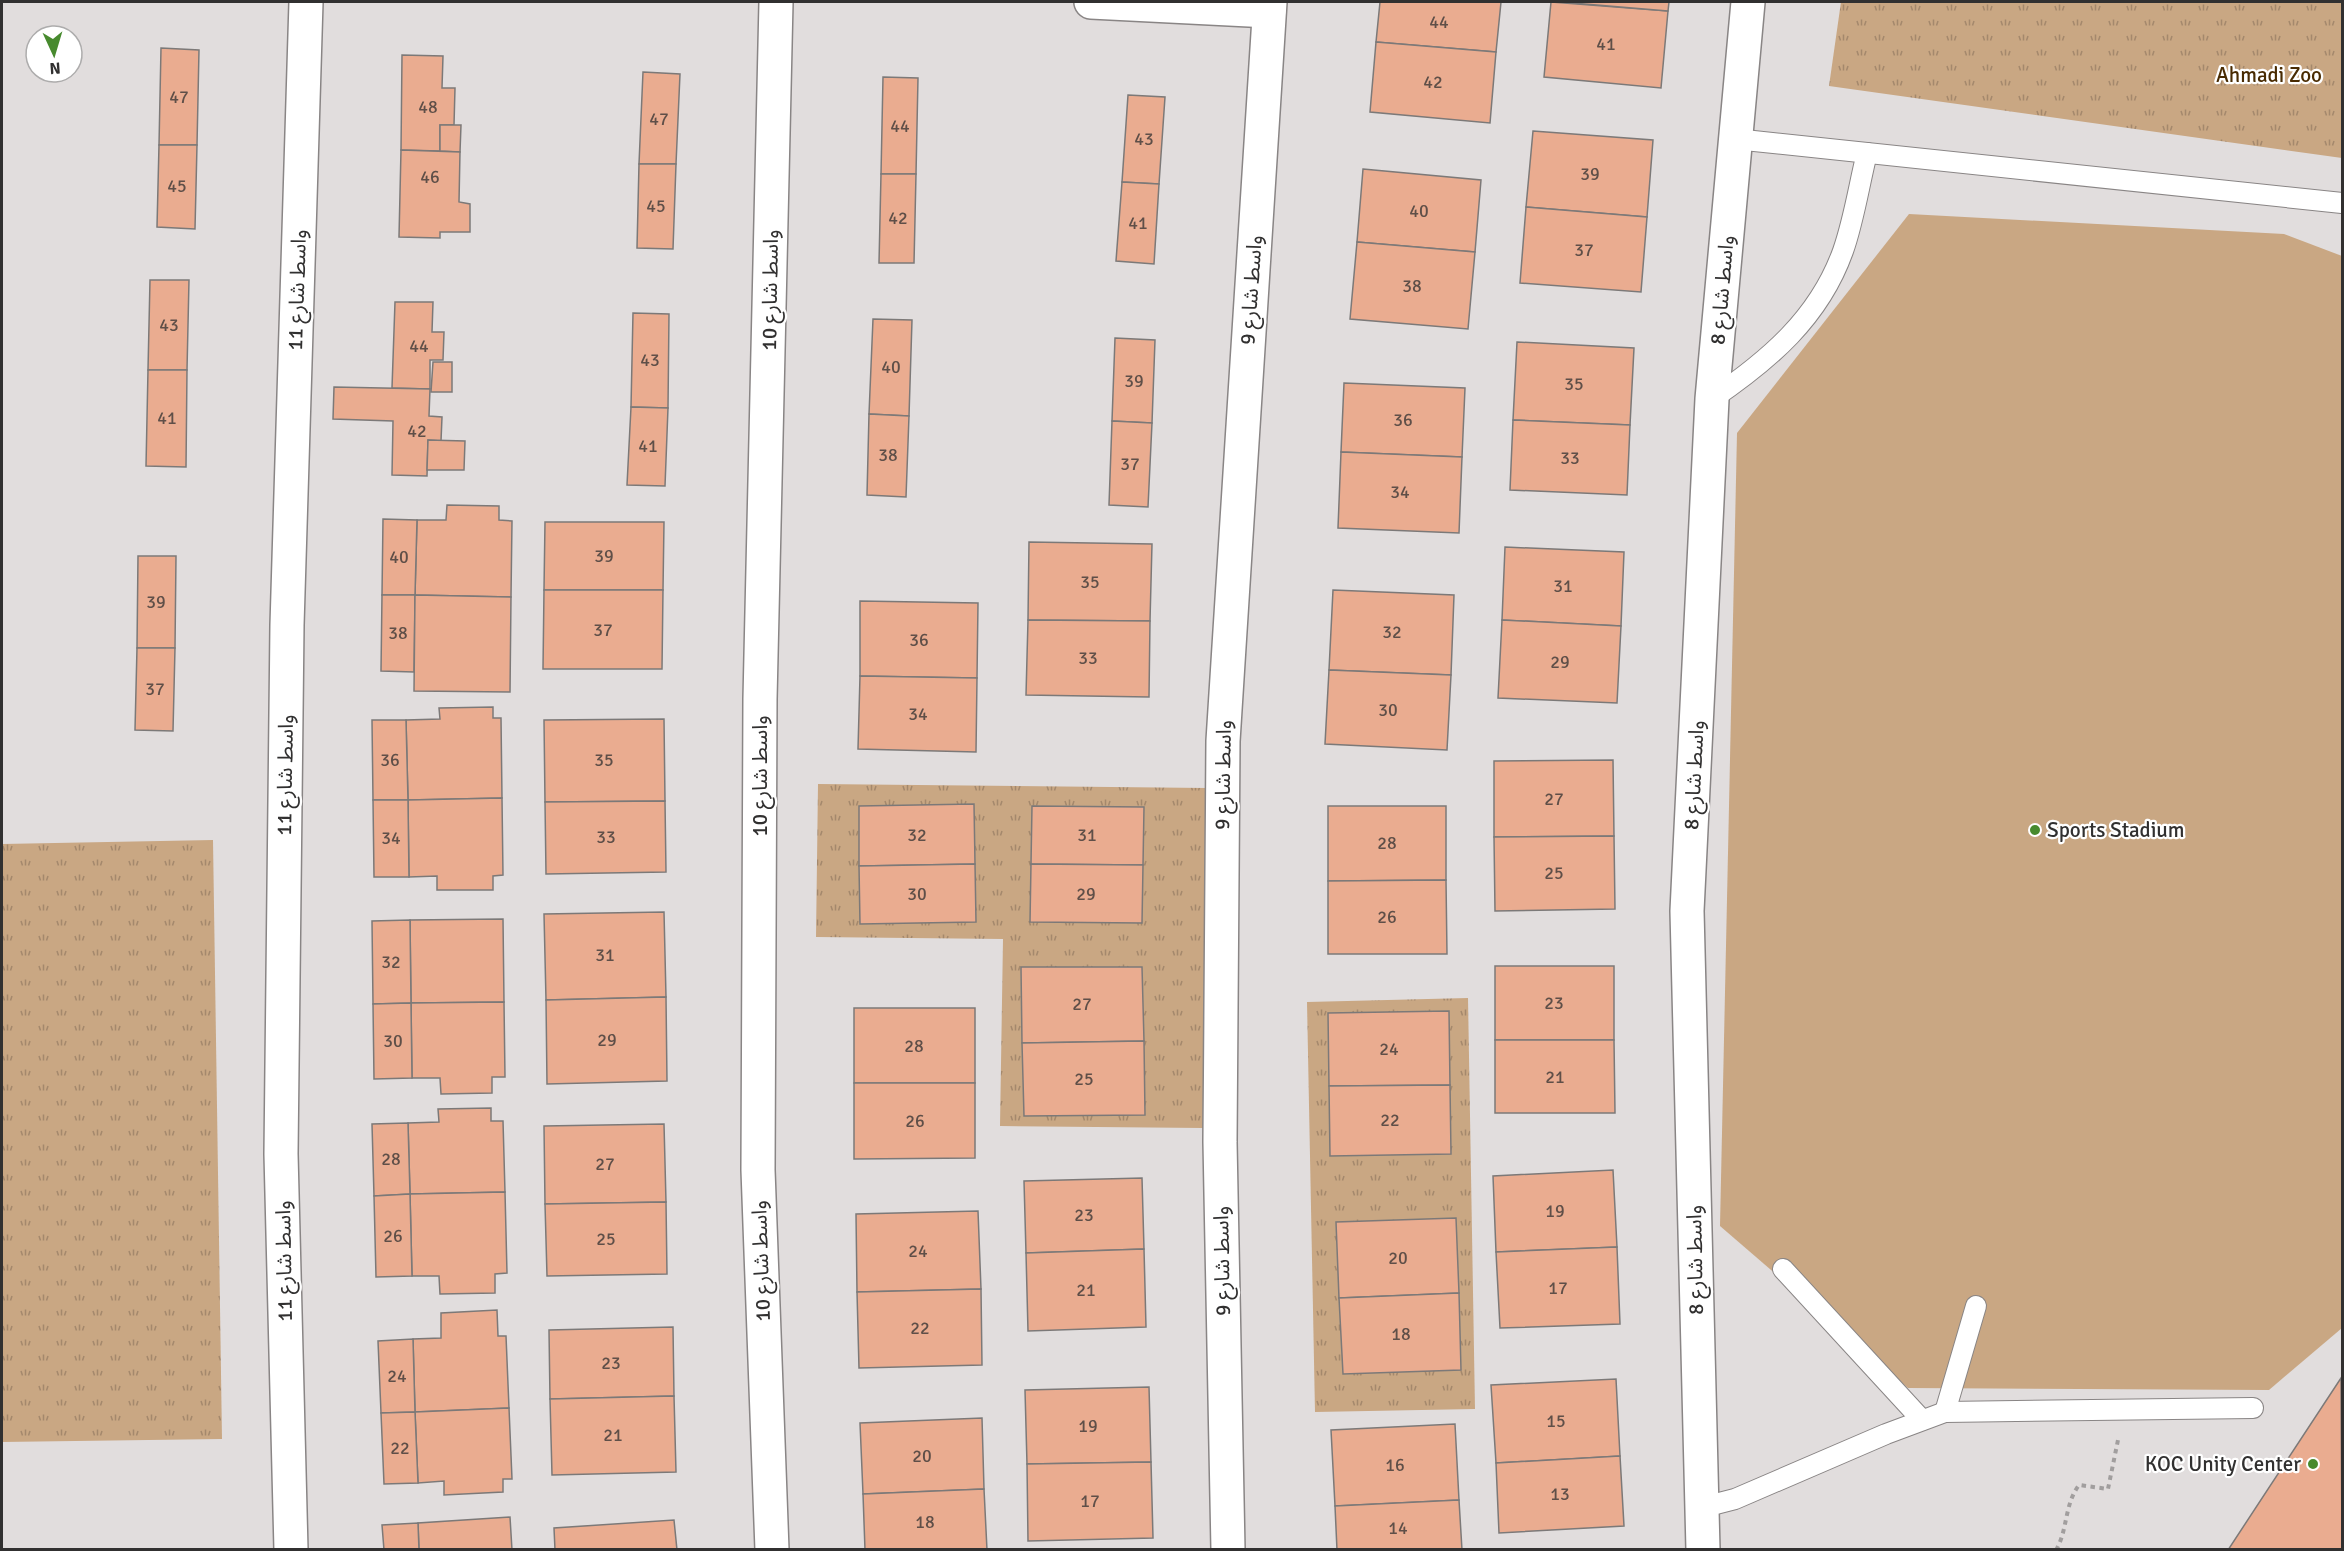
<svg xmlns="http://www.w3.org/2000/svg" width="2344" height="1551" font-family="Signika,'Noto Sans Arabic',sans-serif">
  <style>
    .grass { fill: url(#grass-tufts) }
    .pitch { fill: #c9a783 }
    .building { fill: #eaac90; stroke: #7c7978; stroke-width: 1.5 }
    .lines { fill: none; stroke-linecap: round; stroke-linejoin: round }
    .lane-casing { stroke: #898585; stroke-width: 22 }
    .street-casing { stroke: #898585; stroke-width: 36 }
    .path { stroke: #a19e9e; stroke-width: 4; stroke-dasharray: 4.5 4.5; stroke-linecap: butt }
    .lane { stroke: #fff; stroke-width: 20 }
    .street { stroke: #fff; stroke-width: 33 }
    .poi-dot { fill: #478a2e; stroke: #fff; stroke-width: 2 }
    .labels { text-anchor: middle; dominant-baseline: central; stroke-width: 4.5; stroke-linejoin: round; paint-order: stroke }
    .number-label { font-size: 18px; fill: #5f4f48 }
    .park-label { font-size: 21px; fill: #492b02; stroke: #fff }
    .street-label { font-size: 21px; fill: #313030; stroke: #fff }
    .poi-label { font-size: 21px; fill: #313030; stroke: #fff; text-anchor: start }
  </style>
  <defs>
    <pattern id="grass-tufts" width="24" height="20" patternUnits="userSpaceOnUse" patternTransform="scale(1.5)"><rect width="24" height="20" fill="#c9a783"/><path d="M3 7l-1-3M5 7V3M7 7l1-3M15 17l-1-3M17 17v-4M19 17l1-3" fill="none" stroke="#a4886c"/></pattern>
  </defs>
  <rect width="100%" height="100%" fill="#e1dddd"/>
  <g class="grass">
    <polygon points="1841,2 2342,2 2342,158 1829,86"/>
    <polygon points="818,784 1207,788 1203,1128 1000,1126 1003,939 816,937"/>
    <polygon points="213,840 222,1439 2,1442 2,844"/>
    <polygon points="1468,998 1475,1409 1315,1412 1307,1002"/>
  </g>
  <polygon class="pitch" points="1909,214 2284,234 2342,256 2342,1328 2269,1390 1908,1388 1720,1226 1737,433"/>
  <g class="building">
    <polygon points="1380,2 1501,2 1496,52 1376,42"/>
    <polygon points="1551,2 1668,11 1661,88 1544,77"/>
    <polygon points="1561,2 1669,2 1668,11"/>
    <polygon points="1376,42 1496,52 1490,123 1370,112"/>
    <polygon points="161,48 199,50 197,145 159,145"/>
    <polygon points="402,55 443,56 442,88 455,88 454,125 440,125 440,151 401,150"/>
    <polygon points="643,72 680,74 676,164 639,164"/>
    <polygon points="883,77 918,78 916,174 881,174"/>
    <polygon points="1128,95 1165,97 1159,184 1122,182"/>
    <polygon points="440,125 461,125 460,152 440,151"/>
    <polygon points="1533,131 1653,140 1647,217 1526,207"/>
    <polygon points="159,145 197,145 195,229 157,227"/>
    <polygon points="401,150 460,152 459,202 470,204 470,232 440,232 440,238 399,237"/>
    <polygon points="639,164 676,164 673,249 637,248"/>
    <polygon points="1363,169 1481,180 1475,252 1357,242"/>
    <polygon points="881,174 916,174 914,263 879,263"/>
    <polygon points="1122,182 1159,184 1154,264 1116,261"/>
    <polygon points="1526,207 1647,217 1641,292 1520,283"/>
    <polygon points="1357,242 1475,252 1468,329 1350,319"/>
    <polygon points="150,280 189,280 187,370 148,370"/>
    <polygon points="395,302 433,302 432,332 444,332 443,360 430,360 430,389 392,388"/>
    <polygon points="633,313 669,314 668,408 631,407"/>
    <polygon points="873,319 912,320 909,416 869,414"/>
    <polygon points="1115,338 1155,340 1152,423 1112,421"/>
    <polygon points="1517,342 1634,348 1630,425 1513,420"/>
    <polygon points="433,362 452,362 452,392 431,392"/>
    <polygon points="148,370 187,370 186,467 146,466"/>
    <polygon points="1344,383 1465,388 1462,457 1341,452"/>
    <polygon points="334,387 430,389 429,416 442,417 441,441 428,440 427,476 392,475 393,421 333,419"/>
    <polygon points="631,407 668,408 665,486 627,485"/>
    <polygon points="869,414 909,416 906,497 867,495"/>
    <polygon points="1513,420 1630,425 1627,495 1510,490"/>
    <polygon points="1112,421 1152,423 1148,507 1109,505"/>
    <polygon points="428,440 465,441 464,470 427,470"/>
    <polygon points="1341,452 1462,457 1459,533 1338,528"/>
    <polygon points="447,505 499,506 499,520 512,521 511,597 415,595 417,520 446,520"/>
    <polygon points="383,519 417,520 415,595 382,595"/>
    <polygon points="545,522 664,522 663,590 544,590"/>
    <polygon points="1029,542 1152,544 1150,621 1028,620"/>
    <polygon points="1505,547 1624,552 1621,626 1502,620"/>
    <polygon points="138,556 176,556 175,648 137,648"/>
    <polygon points="544,590 663,590 662,669 543,669"/>
    <polygon points="1333,590 1454,595 1451,675 1329,670"/>
    <polygon points="382,595 415,595 414,672 381,671"/>
    <polygon points="415,595 511,597 510,692 414,691"/>
    <polygon points="860,601 978,603 977,678 860,676"/>
    <polygon points="1028,620 1150,621 1149,697 1026,695"/>
    <polygon points="1502,620 1621,626 1617,703 1498,698"/>
    <polygon points="137,648 175,648 173,731 135,730"/>
    <polygon points="1329,670 1451,675 1447,750 1325,744"/>
    <polygon points="860,676 977,678 976,752 858,749"/>
    <polygon points="493,707 493,718 501,718 502,798 408,800 406,720 440,719 439,708"/>
    <polygon points="664,719 665,801 545,802 544,720"/>
    <polygon points="372,720 406,720 408,800 373,800"/>
    <polygon points="1613,760 1614,836 1494,837 1494,761"/>
    <polygon points="502,798 503,875 493,876 493,890 437,890 437,876 409,877 408,800"/>
    <polygon points="373,800 408,800 409,877 374,877"/>
    <polygon points="665,801 666,872 546,874 545,802"/>
    <polygon points="974,804 975,864 859,866 859,806"/>
    <polygon points="1032,806 1144,807 1143,865 1031,864"/>
    <polygon points="1328,806 1446,806 1446,880 1328,881"/>
    <polygon points="1614,836 1615,909 1495,911 1494,837"/>
    <polygon points="975,864 976,922 860,924 859,866"/>
    <polygon points="1031,864 1143,865 1142,923 1030,922"/>
    <polygon points="1446,880 1447,954 1328,954 1328,881"/>
    <polygon points="664,912 666,997 546,1000 544,914"/>
    <polygon points="503,919 504,1002 411,1003 410,920"/>
    <polygon points="410,920 411,1003 373,1004 372,921"/>
    <rect x="1495" y="966" width="119" height="74"/>
    <polygon points="1021,967 1142,967 1144,1041 1022,1043"/>
    <polygon points="666,997 667,1081 547,1084 546,1000"/>
    <polygon points="504,1002 505,1077 492,1077 492,1093 441,1094 440,1078 412,1078 411,1003"/>
    <polygon points="411,1003 412,1078 374,1079 373,1004"/>
    <rect x="854" y="1008" width="121" height="75"/>
    <polygon points="1449,1011 1450,1085 1329,1086 1328,1013"/>
    <polygon points="1495,1040 1614,1040 1615,1113 1495,1113"/>
    <polygon points="1144,1041 1145,1115 1024,1116 1022,1043"/>
    <polygon points="854,1083 975,1083 975,1158 854,1159"/>
    <polygon points="1450,1085 1451,1154 1330,1156 1329,1086"/>
    <polygon points="491,1108 491,1121 503,1121 505,1192 410,1194 408,1123 439,1122 438,1109"/>
    <polygon points="408,1123 410,1194 374,1196 372,1124"/>
    <polygon points="664,1124 666,1202 545,1204 544,1126"/>
    <polygon points="1613,1170 1617,1247 1496,1252 1493,1176"/>
    <polygon points="1142,1178 1144,1249 1026,1253 1024,1181"/>
    <polygon points="505,1192 507,1273 495,1274 495,1293 440,1294 439,1276 412,1276 410,1194"/>
    <polygon points="410,1194 412,1276 376,1277 374,1196"/>
    <polygon points="666,1202 667,1274 547,1276 545,1204"/>
    <polygon points="978,1211 981,1289 857,1292 856,1214"/>
    <polygon points="1456,1218 1459,1293 1339,1298 1336,1222"/>
    <polygon points="1617,1247 1620,1324 1500,1328 1496,1252"/>
    <polygon points="1144,1249 1146,1327 1028,1331 1026,1253"/>
    <polygon points="981,1289 982,1365 859,1368 857,1292"/>
    <polygon points="1459,1293 1461,1370 1343,1374 1339,1298"/>
    <polygon points="497,1310 498,1336 506,1336 509,1408 415,1412 413,1339 441,1338 441,1313"/>
    <polygon points="673,1327 674,1396 550,1399 549,1330"/>
    <polygon points="413,1339 415,1412 381,1413 378,1341"/>
    <polygon points="2341,1378 2342,1550 2228,1550"/>
    <polygon points="1616,1379 1620,1456 1496,1463 1491,1385"/>
    <polygon points="1149,1387 1151,1462 1027,1464 1025,1390"/>
    <polygon points="674,1396 676,1472 552,1475 550,1399"/>
    <polygon points="509,1408 512,1479 503,1479 503,1492 444,1495 444,1481 418,1483 415,1412"/>
    <polygon points="415,1412 418,1483 384,1484 381,1413"/>
    <polygon points="982,1418 984,1489 863,1494 860,1423"/>
    <polygon points="1455,1424 1459,1500 1335,1506 1331,1430"/>
    <polygon points="1620,1456 1624,1526 1499,1533 1496,1463"/>
    <polygon points="1151,1462 1153,1538 1028,1541 1027,1464"/>
    <polygon points="984,1489 987,1550 865,1550 863,1494"/>
    <polygon points="1459,1500 1462,1550 1337,1550 1335,1506"/>
    <polygon points="510,1517 512,1550 419,1550 418,1523"/>
    <polygon points="674,1520 677,1550 555,1550 554,1528"/>
    <polygon points="418,1523 419,1550 384,1550 382,1525"/>
  </g>
  <g class="lines">
    <defs>
      <g id="lane">
        <polyline points="1735,139 2342,203"/>
        <path d="M1712,399C1769,360 1819,318 1843,251C1854,220 1859,185 1867,153"/>
        <polyline points="1783,1269 1922,1420"/>
        <polyline points="1945,1412 1976,1306"/>
        <polyline points="1700,1508 1735,1499 1886,1434 1945,1412 2253,1408"/>
      </g>
      <g id="street">
        <polyline points="1091,2 1269,11"/>
        <polyline points="291,1550 281,1154 287,625 306,2"/>
        <polyline points="772,1550 758,1170 760,699 776,2"/>
        <polyline points="1228,1550 1220,1142 1223,741 1270,2"/>
        <polyline points="1703,1550 1687,911 1712,399 1748,2"/>
      </g>
    </defs>
    <use href="#lane" class="lane-casing"/>
    <use href="#street" class="street-casing"/>
    <path class="path" d="M2056,1550C2068,1530 2064,1505 2079,1485L2108,1489L2118,1440"/>
    <use href="#lane" class="lane"/>
    <use href="#street" class="street"/>
  </g>
  <g class="poi-dot">
    <circle cx="2035" cy="830" r="6"/>
    <circle cx="2313" cy="1464" r="6"/>
  </g>
  <g class="labels">
    <g class="number-label">
      <text x="1439" y="22">44</text>
      <text x="1606" y="44">41</text>
      <text x="1433" y="82">42</text>
      <text x="179" y="97">47</text>
      <text x="428" y="107">48</text>
      <text x="659" y="119">47</text>
      <text x="900" y="126">44</text>
      <text x="1144" y="139">43</text>
      <text x="1590" y="174">39</text>
      <text x="430" y="177">46</text>
      <text x="177" y="186">45</text>
      <text x="656" y="206">45</text>
      <text x="1419" y="211">40</text>
      <text x="898" y="218">42</text>
      <text x="1138" y="223">41</text>
      <text x="1584" y="250">37</text>
      <text x="1412" y="286">38</text>
      <text x="169" y="325">43</text>
      <text x="419" y="346">44</text>
      <text x="650" y="360">43</text>
      <text x="891" y="367">40</text>
      <text x="1134" y="381">39</text>
      <text x="1574" y="384">35</text>
      <text x="167" y="418">41</text>
      <text x="1403" y="420">36</text>
      <text x="417" y="431">42</text>
      <text x="648" y="446">41</text>
      <text x="888" y="455">38</text>
      <text x="1570" y="458">33</text>
      <text x="1130" y="464">37</text>
      <text x="1400" y="492">34</text>
      <text x="604" y="556">39</text>
      <text x="399" y="557">40</text>
      <text x="1090" y="582">35</text>
      <text x="1563" y="586">31</text>
      <text x="156" y="602">39</text>
      <text x="603" y="630">37</text>
      <text x="1392" y="632">32</text>
      <text x="398" y="633">38</text>
      <text x="919" y="640">36</text>
      <text x="1088" y="658">33</text>
      <text x="1560" y="662">29</text>
      <text x="155" y="689">37</text>
      <text x="1388" y="710">30</text>
      <text x="918" y="714">34</text>
      <text x="390" y="760">36</text>
      <text x="604" y="760">35</text>
      <text x="1554" y="799">27</text>
      <text x="917" y="835">32</text>
      <text x="1087" y="835">31</text>
      <text x="606" y="837">33</text>
      <text x="391" y="838">34</text>
      <text x="1387" y="843">28</text>
      <text x="1554" y="873">25</text>
      <text x="917" y="894">30</text>
      <text x="1086" y="894">29</text>
      <text x="1387" y="917">26</text>
      <text x="605" y="955">31</text>
      <text x="391" y="962">32</text>
      <text x="1554" y="1003">23</text>
      <text x="1082" y="1004">27</text>
      <text x="607" y="1040">29</text>
      <text x="393" y="1041">30</text>
      <text x="914" y="1046">28</text>
      <text x="1389" y="1049">24</text>
      <text x="1555" y="1077">21</text>
      <text x="1084" y="1079">25</text>
      <text x="1390" y="1120">22</text>
      <text x="915" y="1121">26</text>
      <text x="391" y="1159">28</text>
      <text x="605" y="1164">27</text>
      <text x="1555" y="1211">19</text>
      <text x="1084" y="1215">23</text>
      <text x="393" y="1236">26</text>
      <text x="606" y="1239">25</text>
      <text x="918" y="1251">24</text>
      <text x="1398" y="1258">20</text>
      <text x="1558" y="1288">17</text>
      <text x="1086" y="1290">21</text>
      <text x="920" y="1328">22</text>
      <text x="1401" y="1334">18</text>
      <text x="611" y="1363">23</text>
      <text x="397" y="1376">24</text>
      <text x="1556" y="1421">15</text>
      <text x="1088" y="1426">19</text>
      <text x="613" y="1435">21</text>
      <text x="400" y="1448">22</text>
      <text x="922" y="1456">20</text>
      <text x="1395" y="1465">16</text>
      <text x="1560" y="1494">13</text>
      <text x="1090" y="1501">17</text>
      <text x="925" y="1522">18</text>
      <text x="1398" y="1528">14</text>
    </g>
    <g class="park-label">
      <text x="2269" y="75">Ahmadi Zoo</text>
    </g>
    <g class="street-label">
      <text transform="translate(297 290) rotate(-88)">واسط شارع 11</text>
      <text transform="translate(770 290) rotate(-89)">واسط شارع 10</text>
      <text transform="translate(1251 290) rotate(-86)">واسط شارع 9</text>
      <text transform="translate(1722 290) rotate(-85)">واسط شارع 8</text>
      <text transform="translate(285 775) rotate(-89)">واسط شارع 11</text>
      <text transform="translate(1223 775) rotate(-89)">واسط شارع 9</text>
      <text transform="translate(1694 775) rotate(-87)">واسط شارع 8</text>
      <text transform="translate(760 776) rotate(-90)">واسط شارع 10</text>
      <text transform="translate(1695 1260) rotate(-91)">واسط شارع 8</text>
      <text transform="translate(284 1261) rotate(-91)">واسط شارع 11</text>
      <text transform="translate(761 1261) rotate(-92)">واسط شارع 10</text>
      <text transform="translate(1222 1261) rotate(-91)">واسط شارع 9</text>
    </g>
    <g class="poi-label">
      <text x="2047" y="830">Sports Stadium</text>
      <text x="2301" y="1464" text-anchor="end">KOC Unity Center</text>
    </g>
  </g>
  <rect width="2344" height="1551" fill="none" stroke="#313030" stroke-width="6"/>
  <g transform="translate(54 54) rotate(176)"><circle r="28" fill="#ffffff" stroke="#adacac" stroke-width="1.5"/>
  <path d="M0-4.5L10 22L0 15L-10 22Z" fill="#478a2e"/>
  <text y="-9" font-size="16" font-weight="bold" text-anchor="middle" fill="#313030">N</text>
  </g>
</svg>
